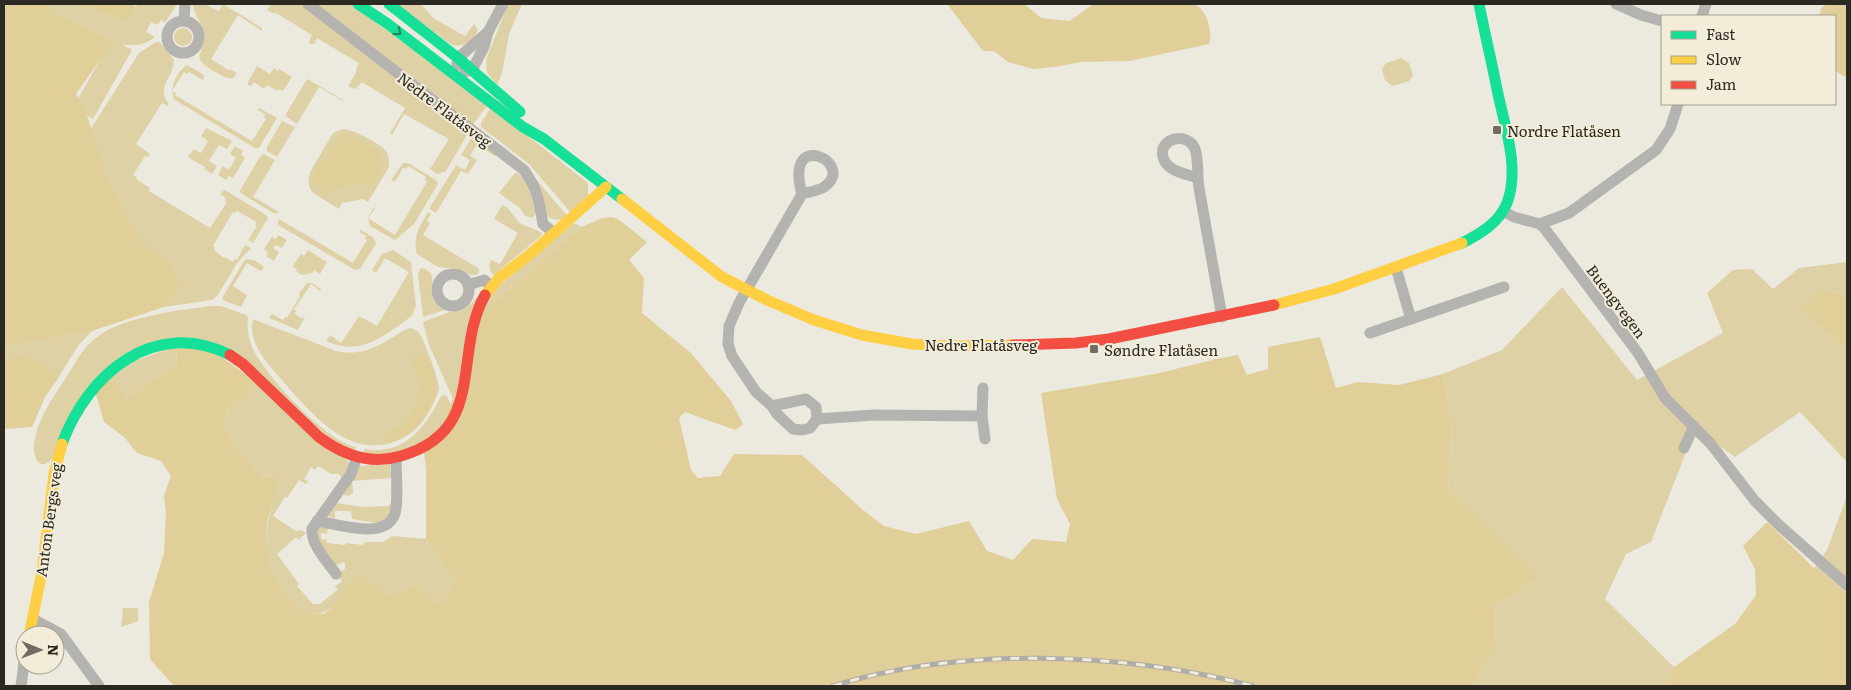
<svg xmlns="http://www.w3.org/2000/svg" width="1851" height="690" font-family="Literata,serif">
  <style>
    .green { fill: #dfd1a6 }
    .forest { fill: #e0cf98 }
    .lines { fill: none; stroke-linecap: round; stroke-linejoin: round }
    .street { stroke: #b5b3af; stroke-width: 11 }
    .fast { stroke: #16e098; stroke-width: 11 }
    .slow { stroke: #ffcf43; stroke-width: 11 }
    .jam { stroke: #f24e42; stroke-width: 11 }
    .rail-casing { stroke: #aeada7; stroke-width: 5 }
    .rail { stroke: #f2ecd9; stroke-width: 3; stroke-dasharray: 9; stroke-linecap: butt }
    .oneway { stroke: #20845c }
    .poi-dot { fill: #6f6c64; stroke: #f2ecd9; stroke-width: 2 }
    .labels { text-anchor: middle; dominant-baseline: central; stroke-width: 4; stroke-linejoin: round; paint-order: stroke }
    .street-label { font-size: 15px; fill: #2b2921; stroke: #f2ecd9 }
    .poi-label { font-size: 15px; fill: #2b2921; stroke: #f2ecd9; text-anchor: start }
  </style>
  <rect width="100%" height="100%" fill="#ece9df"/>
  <g class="green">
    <path d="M47,4H78L126,21L138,4H177L165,23L161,20L157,25L151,22L146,32L155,37C145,45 134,47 122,44L132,50L93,119L73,108L111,40L52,12Z"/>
    <path d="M193,4H204L219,11L223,4L262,28V31L238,15L211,59L228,70L229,69L237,73L233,78C226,79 221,75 215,72C186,55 207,54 204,33C202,22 194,16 193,4Z"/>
    <polygon points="271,4 300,4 468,133 446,171 438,174 430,169 449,139 404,114 392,135 390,133 405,108 362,82 355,89 348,86 357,71 356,69 359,63 317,38 314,44 310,44 309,41 312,35 276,13 275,14 267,10"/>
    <polygon points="316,4 351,4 488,105 588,183 588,195 572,214 529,164 481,127 481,123 490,109 487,106 473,124"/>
    <path d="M396,4H421L433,18L465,36L474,24L478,30C475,42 463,47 452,45Z"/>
    <polygon points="508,4 522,4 509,34 502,73 497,85 487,73 486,60"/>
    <circle cx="183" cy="37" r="9"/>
    <path d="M156,42H159C162,44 172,57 174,60C174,77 155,87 169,104L168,106L162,103L136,144L150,154L148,157L145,156L133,175L137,177L136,179L150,188L149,191L210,228L227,202L225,201L226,198L220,194L223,191L225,190L266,215L268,218L253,243L248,240L257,226L255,225L257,222L237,211L235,213L233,212L213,246L215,247L214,250L224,258L225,257L233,262L235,259L237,260L245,245L251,248L238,262L217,296L212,300L164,307L174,297L170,263L140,242L106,174L90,130L139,53Z"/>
    <polygon points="1401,58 1409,63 1413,75 1409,81 1392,86 1385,80 1382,69 1386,63"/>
    <path d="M187,65L204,75L203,80L189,72L187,74L184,72L172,91L176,93L175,95L252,141L266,119L264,117L265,114L258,110L259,108L277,118L259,148H255L175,100C168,90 176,72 187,65Z"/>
    <polygon points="257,66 270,74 274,68 278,71 279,69 292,77 283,91 278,89 277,91 267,85 264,89 254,82 251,86 247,84"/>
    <polygon points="307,79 309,80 343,100 343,101 319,87 297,124 287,117 286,114"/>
    <polygon points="282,121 295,127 277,157 267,151 267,147"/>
    <polygon points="206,128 232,141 227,149 219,145 209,161 217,166 212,174 204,169 205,167 188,157 194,149 201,153 208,141 201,136"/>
    <path d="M343,129C353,129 379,143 386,151C389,156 389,161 389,167L368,202L363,199L342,203L339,209L313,193C308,187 308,180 310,172L333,133Z"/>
    <polygon points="472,137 497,155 494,156 477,144 470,156 477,160 468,174 461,171 436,213 429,209 456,165 465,170 470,160 461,155"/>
    <polygon points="235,146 243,151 241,155 245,158 233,178 229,176 226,180 218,175 223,166 229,170 236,158 230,154"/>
    <polygon points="264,154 275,160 253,197 279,212 275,214 239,192 261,155"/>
    <polygon points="403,163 408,163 436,180 438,184 414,224 395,240 370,226 368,218 373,208 375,209 368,218 395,235 427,182 425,180 426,177 408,166 406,169 403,168 395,182 391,180"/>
    <path d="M515,173H518C529,185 533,198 536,214L532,218L525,216L520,208L499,193Z"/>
    <path d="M535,178L568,217C559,220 554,222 547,215Z"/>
    <path d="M502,205L508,208L519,223L541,232L542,235L494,275C489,272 488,265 491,260L500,264L518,233L494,219Z"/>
    <path d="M428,212L431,214L427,221L430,223L423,235L478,268L479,271L477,275H471L457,269L438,267L417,254C412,237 420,226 428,212Z"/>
    <polygon points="279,219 353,263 367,240 365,239 366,236 359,232 361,230 374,238 376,244 360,269 355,270 280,226 278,224"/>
    <polygon points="574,223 582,227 482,313 492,292"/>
    <polygon points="278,235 287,240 282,248 276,245 273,248 279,252 274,261 266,256 268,252 264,249 272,237 276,239"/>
    <polygon points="308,250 327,262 320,274 314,270 312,273 302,275 296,271 297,269 293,266 301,254 304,256"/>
    <path d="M393,250L411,262L416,306L412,316C383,336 362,357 326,341L330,335L341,343L359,316L377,326L409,272L385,258L376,273L372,270L382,254Z"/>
    <polygon points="247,259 254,260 264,267 261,271 247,263 233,286 247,295 241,307 225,301 222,298 244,261"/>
    <polygon points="1847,262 1847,294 1820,291 1801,311 1847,348 1847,462 1800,412 1735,457 1695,429 1651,542 1626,554 1605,599 1674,667 1664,686 1473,686 1496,644 1494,607 1539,577 1448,489 1452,423 1443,374 1502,350 1562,287 1637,380 1723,333 1707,293 1733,270 1752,269 1773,289 1799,268"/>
    <path d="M422,268C446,276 417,295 445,310L423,317L418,275L420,269Z"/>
    <polygon points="307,283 312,283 321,289 320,291 311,284 294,309 296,311 295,314 301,318 305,317 298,330 269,318 272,314 283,320 285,317 287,318 300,296 299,294"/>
    <path d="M481,292C477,303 472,313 469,325C458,372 467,423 414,447C398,455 380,457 362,454L365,449C404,456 426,427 441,396L446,395L451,405L455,403L429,345L423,322L450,312L462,310L472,303Z"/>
    <path d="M211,306H221L246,315L248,317C247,327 248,338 252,347C265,375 325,441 356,447V449L342,448L216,343L120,358L51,460C38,472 33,456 34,444C37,421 50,402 63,382C73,367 82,348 97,337C123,317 178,310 211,306Z"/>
    <path d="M253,319L336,351C360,356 373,349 393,337C399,334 404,329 411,328C414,329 418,331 420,334C424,340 440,383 439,388C437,401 422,426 411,433C357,470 314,417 281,379C268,364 247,342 253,319Z"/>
    <polygon points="92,331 78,346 57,380 57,375 18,356 4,361 4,347"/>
    <polygon points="176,346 177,365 126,398 113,375 132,362"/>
    <path d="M255,381L351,464L342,479L339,474H331L318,466L315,470L311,467L304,479L308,481L306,484L299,480L287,498L285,497L273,516L296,531L301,530L306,533L299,540L296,537L277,554L299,584L297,586L313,604H320L338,589L335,586L342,582L339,576L340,573L345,569V563L344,562L336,565L318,543V527L328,526L327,534L321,533V539L327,540V543L345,545L346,543L362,545L365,542H382L393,536L426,539L455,582L439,606L416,585L387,595L349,583C335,603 331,618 304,613C292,601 278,586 271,570C262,552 267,527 271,509C273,497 273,485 274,474L263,478L238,449L224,426L227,411L244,396Z"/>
    <polygon points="390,464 391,478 352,481 353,493 349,496 344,495 343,493 358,466"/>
    <polygon points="1847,496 1847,593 1814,568 1827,550"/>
    <polygon points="336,503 363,507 388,506 390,504 393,504 388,519 377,523 352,519 351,511 335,511 335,519 329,517 328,515"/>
    <polygon points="123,608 138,608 138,621 121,627"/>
  </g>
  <g class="forest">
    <polygon points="4,4 47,4 52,12 113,41 76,94 87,116 106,174 140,241 170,263 179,282 174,297 164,307 92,331 4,347"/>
    <polygon points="78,4 133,4 136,7 126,21"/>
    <path d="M947,4H1024L1041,18L1070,21L1093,4H1190C1194,5 1199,6 1201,9C1208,16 1213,35 1209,44L1129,61L1080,62L1061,66L1033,69L1008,62L994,51H983Z"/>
    <polygon points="1828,4 1847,4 1847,78 1835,71 1835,16 1819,16 1822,7"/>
    <path d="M348,134C359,142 374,146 382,156L381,173L374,183L345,185L324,194L313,180L317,168L340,135Z"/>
    <path d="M611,217L618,219L647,242L629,260L644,278L642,313L691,353L731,401L743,424L735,430L685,412L679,418L691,470L698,478L720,476L734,454L802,455L863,510L884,526L916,534L969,521L987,551L1013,560L1032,539L1066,542L1070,524L1057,499L1041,393L1155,374L1216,359L1238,355L1247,375L1268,369V347L1320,337L1336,388L1358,382L1399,385L1443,374L1452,423L1448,489L1539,577L1494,607L1496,644L1473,686H174L150,659L149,602L164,553L166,513L164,496L171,476L161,461L137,453L124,437L104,422L95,391L113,375L126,398L177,365L176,346L214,352L255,381L244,396L227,411L224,426L238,449L263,478L275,474C278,491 272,503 268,519C265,534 265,556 271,570C278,586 292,601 304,613L323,614L329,610L349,583L359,573L387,595L416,585L439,606L455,582L426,539V469L424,452L438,442L482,313L582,227L602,218Z"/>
    <polygon points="1820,291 1847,294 1847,348 1801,311"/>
    <path d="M416,354H425C429,364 436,377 436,388C436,394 433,401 430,406C421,424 409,436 390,442L385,439V433L403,426L415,408L420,385L412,361Z"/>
    <path d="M18,355C32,359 47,365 57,375V380L45,397L32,427L4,429V361Z"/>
    <polygon points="1767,522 1814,568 1847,593 1847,686 1664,686 1674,667 1735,624 1756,595 1755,569 1743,546"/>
  </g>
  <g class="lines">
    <g class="street">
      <path d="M308,4L524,170C538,190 539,201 543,224L554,233"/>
      <polyline points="1616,4 1641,15 1662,21"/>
      <polyline points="1702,16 1706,4"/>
      <polyline points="184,21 185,4"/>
      <circle cx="183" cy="37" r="16"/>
      <polyline points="457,65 458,58 488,32"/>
      <polyline points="465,72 472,70 484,47 488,32 503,4"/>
      <path d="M1198,178C1186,174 1166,171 1163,157C1158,138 1188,131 1195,149C1199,161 1197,175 1199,188C1207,231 1214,274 1222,317"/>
      <polyline points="1503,211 1514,217 1540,224 1545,229 1638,353 1665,398 1710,443 1755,501 1780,526 1847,585"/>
      <polyline points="1540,224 1569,213 1656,150 1670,129 1678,104"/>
      <polyline points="1396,268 1411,319"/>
      <circle cx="453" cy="290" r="16"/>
      <polyline points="468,285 484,280 491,286"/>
      <polyline points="1370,333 1504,287"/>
      <path d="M772,406L806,399L816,407L817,419L810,428L802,430L793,429L777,414L772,406L756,392L732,356L728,344L729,326L739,303L802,194C809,192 818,191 824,187C858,164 783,126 802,194"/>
      <polyline points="982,416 985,439"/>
      <polyline points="817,419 874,415 982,416 983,388"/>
      <polyline points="1684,448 1694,426"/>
      <path d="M317,521C336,524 383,540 394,516C399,507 396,470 396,458"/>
      <path d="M336,574C327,561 311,545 312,529L351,474L357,457"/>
      <polyline points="33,619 61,634 99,686"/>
      <polyline points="21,686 25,655"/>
    </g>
    <g class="fast">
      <polyline points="358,4 388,24 523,127 544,139 622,199"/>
      <polyline points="389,4 458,58 520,112"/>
      <path d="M1462,243C1480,234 1499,223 1507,203C1520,169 1505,127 1498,94C1492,64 1485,34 1479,4"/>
      <path d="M62,444C87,374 155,317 230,355"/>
    </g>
    <g class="slow">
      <polyline points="622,199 722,277 767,300 814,320 862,335 912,344 948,346 1013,345"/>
      <polyline points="485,295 499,278 529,255 606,187"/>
      <polyline points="1274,305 1334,289 1462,243"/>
      <polyline points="29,635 42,572 54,474 62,444"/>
    </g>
    <g class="jam">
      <polyline points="1013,345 1076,343 1109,339 1274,305"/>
      <path d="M230,355L243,364L319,437C343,455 371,465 401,456C488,431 452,354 485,295"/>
    </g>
    <defs>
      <path id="rail" d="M833,686C962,646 1123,652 1253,686"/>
    </defs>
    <use href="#rail" class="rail-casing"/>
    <use href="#rail" class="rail"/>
  </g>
  <defs><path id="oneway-chevron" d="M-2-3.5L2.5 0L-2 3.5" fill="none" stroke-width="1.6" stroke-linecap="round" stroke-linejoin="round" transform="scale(1.25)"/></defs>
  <use class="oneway" href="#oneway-chevron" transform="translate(398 32) rotate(37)"/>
  <g class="poi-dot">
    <rect x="1492" y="125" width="10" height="10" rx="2.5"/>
    <rect x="1089" y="344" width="10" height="10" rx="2.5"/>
  </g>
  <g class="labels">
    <g class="street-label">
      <text transform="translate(445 109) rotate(37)">Nedre Flatåsveg</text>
      <text transform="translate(1617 301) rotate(53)">Buengvegen</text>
      <text x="981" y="344">Nedre Flatåsveg</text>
      <text transform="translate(48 520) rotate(-82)">Anton Bergs veg</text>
    </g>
    <g class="poi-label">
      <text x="1507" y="130">Nordre Flatåsen</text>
      <text x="1104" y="349">Søndre Flatåsen</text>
    </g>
  </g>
  <rect width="1851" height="690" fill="none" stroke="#2b2921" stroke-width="10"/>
  <rect x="1661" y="15" width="175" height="90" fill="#f2ecd9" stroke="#a29e8f"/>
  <rect x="1671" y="31" width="25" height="8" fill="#16e098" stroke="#a29e8f"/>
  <text x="1706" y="40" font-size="15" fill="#2b2921">Fast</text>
  <rect x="1671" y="56" width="25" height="8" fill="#ffcf43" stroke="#a29e8f"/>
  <text x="1706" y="65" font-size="15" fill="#2b2921">Slow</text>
  <rect x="1671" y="81" width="25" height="8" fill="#f24e42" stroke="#a29e8f"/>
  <text x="1706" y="90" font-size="15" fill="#2b2921">Jam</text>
  <g transform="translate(40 650) rotate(91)"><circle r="24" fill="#f2ecd9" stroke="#a29e8f"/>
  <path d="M0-4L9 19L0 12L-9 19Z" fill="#6f6c64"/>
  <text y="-8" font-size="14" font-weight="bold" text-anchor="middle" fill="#2b2921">N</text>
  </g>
</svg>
